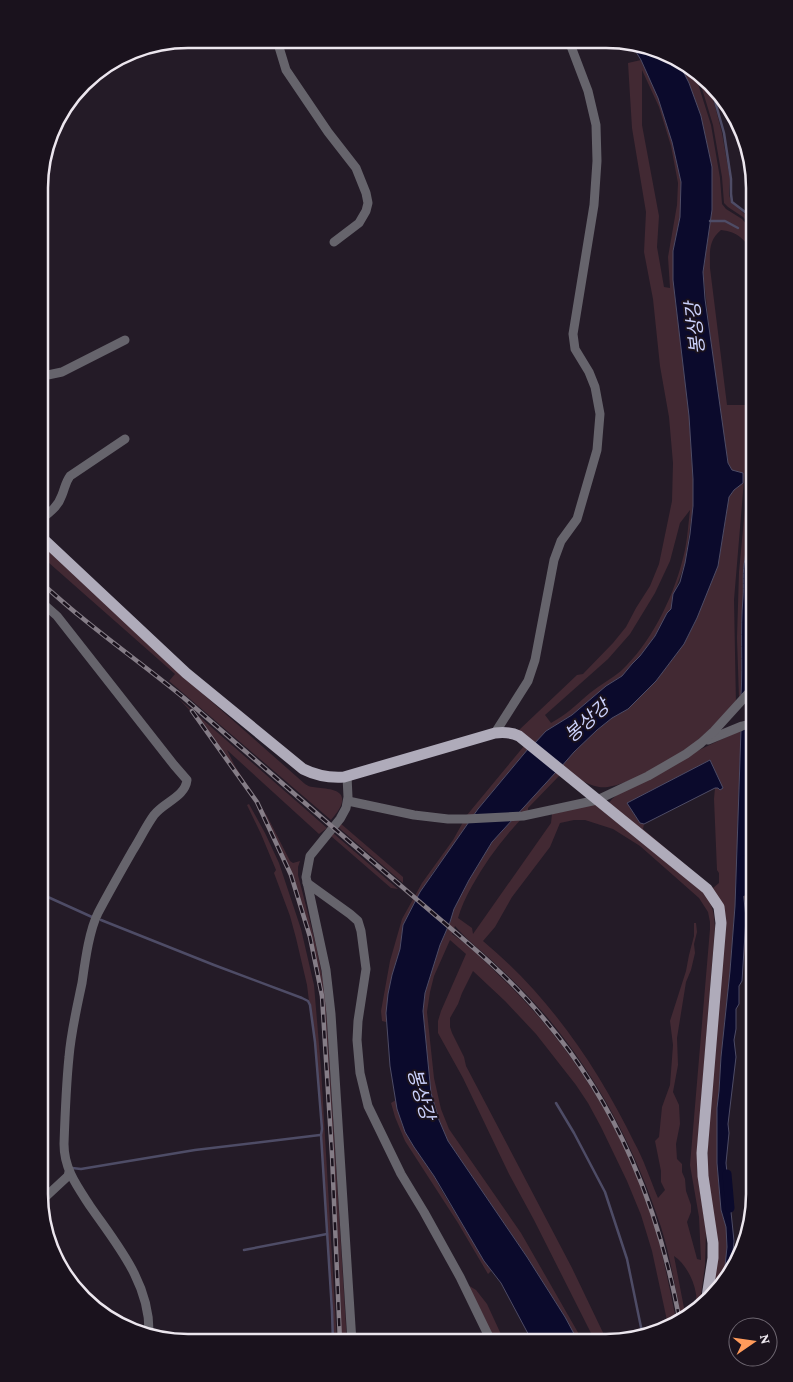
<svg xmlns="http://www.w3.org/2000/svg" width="793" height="1382" font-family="'Crimson Pro','Noto Sans KR',serif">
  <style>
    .green { fill: #422933; fill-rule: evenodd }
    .water { fill: #0b0a2c; stroke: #4e4c66 }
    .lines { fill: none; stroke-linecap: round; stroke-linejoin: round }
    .stream { stroke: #4e4c66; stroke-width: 2.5 }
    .canal { stroke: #0b0a2c; stroke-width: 9 }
    .minor { stroke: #66646c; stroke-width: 9 }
    .major { stroke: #afabba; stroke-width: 11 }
    .rail-casing { stroke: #857d87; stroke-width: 4.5 }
    .rail { stroke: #1a121d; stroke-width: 2.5; stroke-dasharray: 8; stroke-linecap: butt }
    .labels { text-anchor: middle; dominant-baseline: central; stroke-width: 4; stroke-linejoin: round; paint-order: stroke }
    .water-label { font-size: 19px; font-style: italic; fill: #cbd1fb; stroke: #1a121d }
    .rim { fill: none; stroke: #ece6ee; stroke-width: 2.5 }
  </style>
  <rect width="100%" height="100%" fill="#241b27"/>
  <g class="green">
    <path d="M641,60L658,98L672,142L681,182L680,217L673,251V280L689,416L693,479V506L685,563L672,599L671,609L667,613L655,636L640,656L632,664L622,676L606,686L572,715L546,731L534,744L518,731L577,675L583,674L613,643L626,627L636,608L650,586L659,564L672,501L673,463L669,417L660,366L653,299L644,252L646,212L632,128L628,63ZM642,70L659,107L671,146L678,183L677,205L668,257L670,288L664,287L657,247L659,216L642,125ZM690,510C688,527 687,546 682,562C672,600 650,644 621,671C611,679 600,685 590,693C577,704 566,715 551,723L545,715L608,659L630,634L655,593L670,561L680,523Z"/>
    <path d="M679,63L694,71L711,125L720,178L722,204L726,209L742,219L754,233V253C743,239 739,232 721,230C708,241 710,252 710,268L727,405H746L754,345V396L745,468L734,600L736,705C722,717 710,730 696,742C677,756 622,791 599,787C585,785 573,774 561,767L574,752L597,730L612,718L628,709L656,681L684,644L694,625L718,566L729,497L734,490L732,470L728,463L713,359L703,272L712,210V167L701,116L689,83Z"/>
    <polygon points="697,72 703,75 708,82 716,110 722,133 730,179 729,194 731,202 747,216 754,227 754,230 743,217 728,207 724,203 722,177 713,125"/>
    <path d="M754,413V476L745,559C742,572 744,585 743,598C740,630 743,663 741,695L739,699L737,638L739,572Z"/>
    <path d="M40,543L177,671L305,784C308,786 310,787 313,787C321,789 345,787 342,802C341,808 335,815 331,820L169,681L175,674L40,555Z"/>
    <path d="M179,699L327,828L319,834L227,750L235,766L267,816L290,861L293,863L300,861L298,867V875L316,945L325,991L347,1342H341C341,1278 336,1214 332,1149C330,1118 328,1086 327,1055C325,1034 325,1012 322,991C306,886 253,775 179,699Z"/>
    <path d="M754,725C754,803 755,880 744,957V940L746,918L743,889L742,874L747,863L749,815L750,726Z"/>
    <path d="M741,730L735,906L730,971L721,1057L719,1091L717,1108V1163L721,1210L726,1227L727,1247L723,1286L712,1294L706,1178L722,906L609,803L612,799L618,794L697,751ZM710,760L723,788H715L714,799L717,870L719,873V883L713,888L643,829L644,824L640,823L627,803Z"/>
    <polygon points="524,746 528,749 478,809 448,853 433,872 407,918 403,925 400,949 395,965 388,994 386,1022 382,1021 381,1011 390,961 402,919 422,883 453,840 467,815"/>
    <path d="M556,772L560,775L528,808V812C506,834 487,859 472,886C466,897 461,907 458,918L472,928L473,934L551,823L552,814L594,804L702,890C712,905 714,909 715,927L697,1152V1170L706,1231L705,1266L700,1302L695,1306C695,1302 697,1298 696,1294C694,1280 685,1263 674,1256L685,1313L681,1316C675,1286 670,1256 661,1227C636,1150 599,1079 547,1017C529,996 509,976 488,957C477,947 465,938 455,926L452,934C472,947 489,966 506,982C576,1051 628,1136 656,1230C664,1260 670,1290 676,1319L668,1325L652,1251L641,1215L627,1181L601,1127L588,1103L576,1085L536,1034L505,1001L473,971L462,993L458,1004L450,1018V1027L452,1033L464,1057L466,1066L572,1268L608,1343H596L534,1220L509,1174L463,1078L438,1033V1021L441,1011L466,954L450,940L434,976L430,992L427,1012L434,1078L441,1109L449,1129L521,1233L584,1343H579L565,1317L527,1257L448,1141L439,1120L431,1093L423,1011L425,993L440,945L450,922L454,909L469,880L492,842ZM574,820H585L613,829L640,846L699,898L708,912L710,922V929L690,1165L699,1217L701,1260L697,1259L696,1255L687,1222L691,1212V1205L686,1191L685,1179L682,1172V1164L677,1159L676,1144L680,1124L679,1105L673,1092L678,1065L677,1038L686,982L691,970L695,953L694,944L697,932L696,923H694V936L689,955L686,971L670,1021L673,1045L670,1085L662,1107L659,1137L655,1141L661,1171V1182L665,1190L658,1198C650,1179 644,1160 634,1142C597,1066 549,996 483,941L495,927L512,897L550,847L560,823Z"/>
    <polygon points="249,804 265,833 279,863 301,929 314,985 321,1068 337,1342 333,1342 333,1311 321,1135 322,1129 315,1042 311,1005 309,1001 307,985 296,938 290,916 274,873 276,870 261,834 247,805"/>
    <polygon points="340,823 403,877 403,883 338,827"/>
    <polygon points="333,833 398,889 391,888 331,836"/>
    <polygon points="396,1100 397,1109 405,1132 414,1147 434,1176 440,1188 491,1271 488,1274 458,1223 405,1141 395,1117 391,1103"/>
    <polygon points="466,1284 476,1290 487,1304 505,1343 495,1343"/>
  </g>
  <g class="water">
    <polygon points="630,42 635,42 679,63 689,83 701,116 712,167 712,210 703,272 705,299 728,463 732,470 743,473 743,483 734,490 729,497 718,566 697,618 684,644 656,681 628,709 612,718 597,730 574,752 561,767 534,744 546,731 572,715 606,686 622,676 632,664 640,656 655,636 667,613 671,609 673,594 680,582 685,563 690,534 693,506 693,479 689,416 673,280 673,251 680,217 681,182 672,142 658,98 641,60"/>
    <path d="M754,476V561L752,645L753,675L752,684L741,695C743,663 740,630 743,598C744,585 742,572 745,559Z"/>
    <polygon points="750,726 749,815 747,863 742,874 743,889 746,918 742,981 739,986 739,1004 736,1009 736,1029 734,1040 736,1057 728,1124 729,1133 726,1163 734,1241 731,1272 723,1286 727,1247 726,1227 721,1210 717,1163 717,1108 719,1091 721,1057 730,971 735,906 741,730"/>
    <polygon points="528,749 556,772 492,842 469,880 454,909 450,922 440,945 425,993 423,1011 431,1093 439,1120 448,1141 527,1257 565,1317 579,1343 533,1343 501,1283 484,1261 434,1176 414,1147 405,1132 397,1109 390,1066 386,1013 388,994 392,975 400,949 403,925 420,892 478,809"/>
    <polygon points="710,760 723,788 720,790 718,788 715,788 644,824 640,823 627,803"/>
  </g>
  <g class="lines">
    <g class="stream">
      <polyline points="711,87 724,133 731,179 731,194 732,202 749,215 754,224"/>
      <polyline points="710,221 725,221 738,228"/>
      <polyline points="39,893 92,917"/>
      <polyline points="101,920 214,965 302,998 308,1001 310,1005 315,1042 322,1129 321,1135 332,1311 333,1342"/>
      <polyline points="556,1103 574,1133 605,1192 627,1259 643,1337"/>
      <polyline points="72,1168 81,1169 195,1150 320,1135"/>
      <polyline points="244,1250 327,1234"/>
      <polyline points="359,1336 359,1343"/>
    </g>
    <g class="canal">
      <polyline points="742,892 744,860"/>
      <polyline points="727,1174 730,1208"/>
    </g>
    <g class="minor">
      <polyline points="279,39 279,47 286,70 328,132 356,168 366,193 368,203 366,211 359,223 334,242"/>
      <polyline points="40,375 43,376 62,372 125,340"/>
      <path d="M40,520C49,513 58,507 62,495C65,488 65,483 70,476L125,439"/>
      <path d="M39,600L57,616L174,765L187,780C185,797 164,802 154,815C146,826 140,839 133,850C121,871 109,892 98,913C89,931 85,962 82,983C77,1007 71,1032 69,1057C66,1086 65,1115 64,1144C64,1169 77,1186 90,1206C117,1245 150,1283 149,1333"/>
      <polyline points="495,733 528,681 535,660 554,560 561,541 577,519 597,450 600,414 595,387 589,372 575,349 573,334 594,205 597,161 596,125 588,91 569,41"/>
      <polyline points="708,740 742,726 754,723"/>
      <polyline points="347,776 348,797 346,808 340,819 310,856 306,877 326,970 331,1014 352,1342"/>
      <polyline points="348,801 414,815 448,819 466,819 523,816 597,800 648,776 686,754 701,743 714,731 754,687"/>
      <polyline points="307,883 350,914 358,921 361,931 366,969 358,1021 357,1040 360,1073 368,1106 401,1174 424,1212 460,1277 492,1343"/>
      <polyline points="40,1202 68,1176 69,1172"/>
    </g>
    <path class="major" d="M40,536L186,673L303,769C317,776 329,778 344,777L495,733C504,732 511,732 519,736L707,889L719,907L721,923L702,1153L703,1176L713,1243V1258L707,1297"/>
    <defs>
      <g id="rail">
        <path d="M39,581C53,593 67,606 81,617C115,645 150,670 184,698C240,746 295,795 351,843C379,867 407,891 435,915C473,947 512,980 544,1019C618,1106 658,1206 679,1317"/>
        <polyline points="192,711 257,802 291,875 310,937 322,996 332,1155 340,1342"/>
      </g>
    </defs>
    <use href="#rail" class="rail-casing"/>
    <use href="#rail" class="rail"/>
  </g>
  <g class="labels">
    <g class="water-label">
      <text transform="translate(695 328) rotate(-96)">봉상강</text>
      <text transform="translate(587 721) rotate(-42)">봉상강</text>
      <text transform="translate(421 1094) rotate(74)">봉상강</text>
    </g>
  </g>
  <path d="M0 0H793V1382H0ZM188 48H606A140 140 0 0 1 746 188V1194A140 140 0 0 1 606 1334H188A140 140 0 0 1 48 1194V188A140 140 0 0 1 188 48Z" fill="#1a121d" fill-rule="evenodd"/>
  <path class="rim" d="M188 48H606A140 140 0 0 1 746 188V1194A140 140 0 0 1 606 1334H188A140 140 0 0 1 48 1194V188A140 140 0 0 1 188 48Z"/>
  <g transform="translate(753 1342) rotate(77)"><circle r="24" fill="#1a121d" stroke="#6e6771"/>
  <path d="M0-4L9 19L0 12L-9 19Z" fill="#ff9b5b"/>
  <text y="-8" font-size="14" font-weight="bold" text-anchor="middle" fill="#ece6ee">N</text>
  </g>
</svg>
